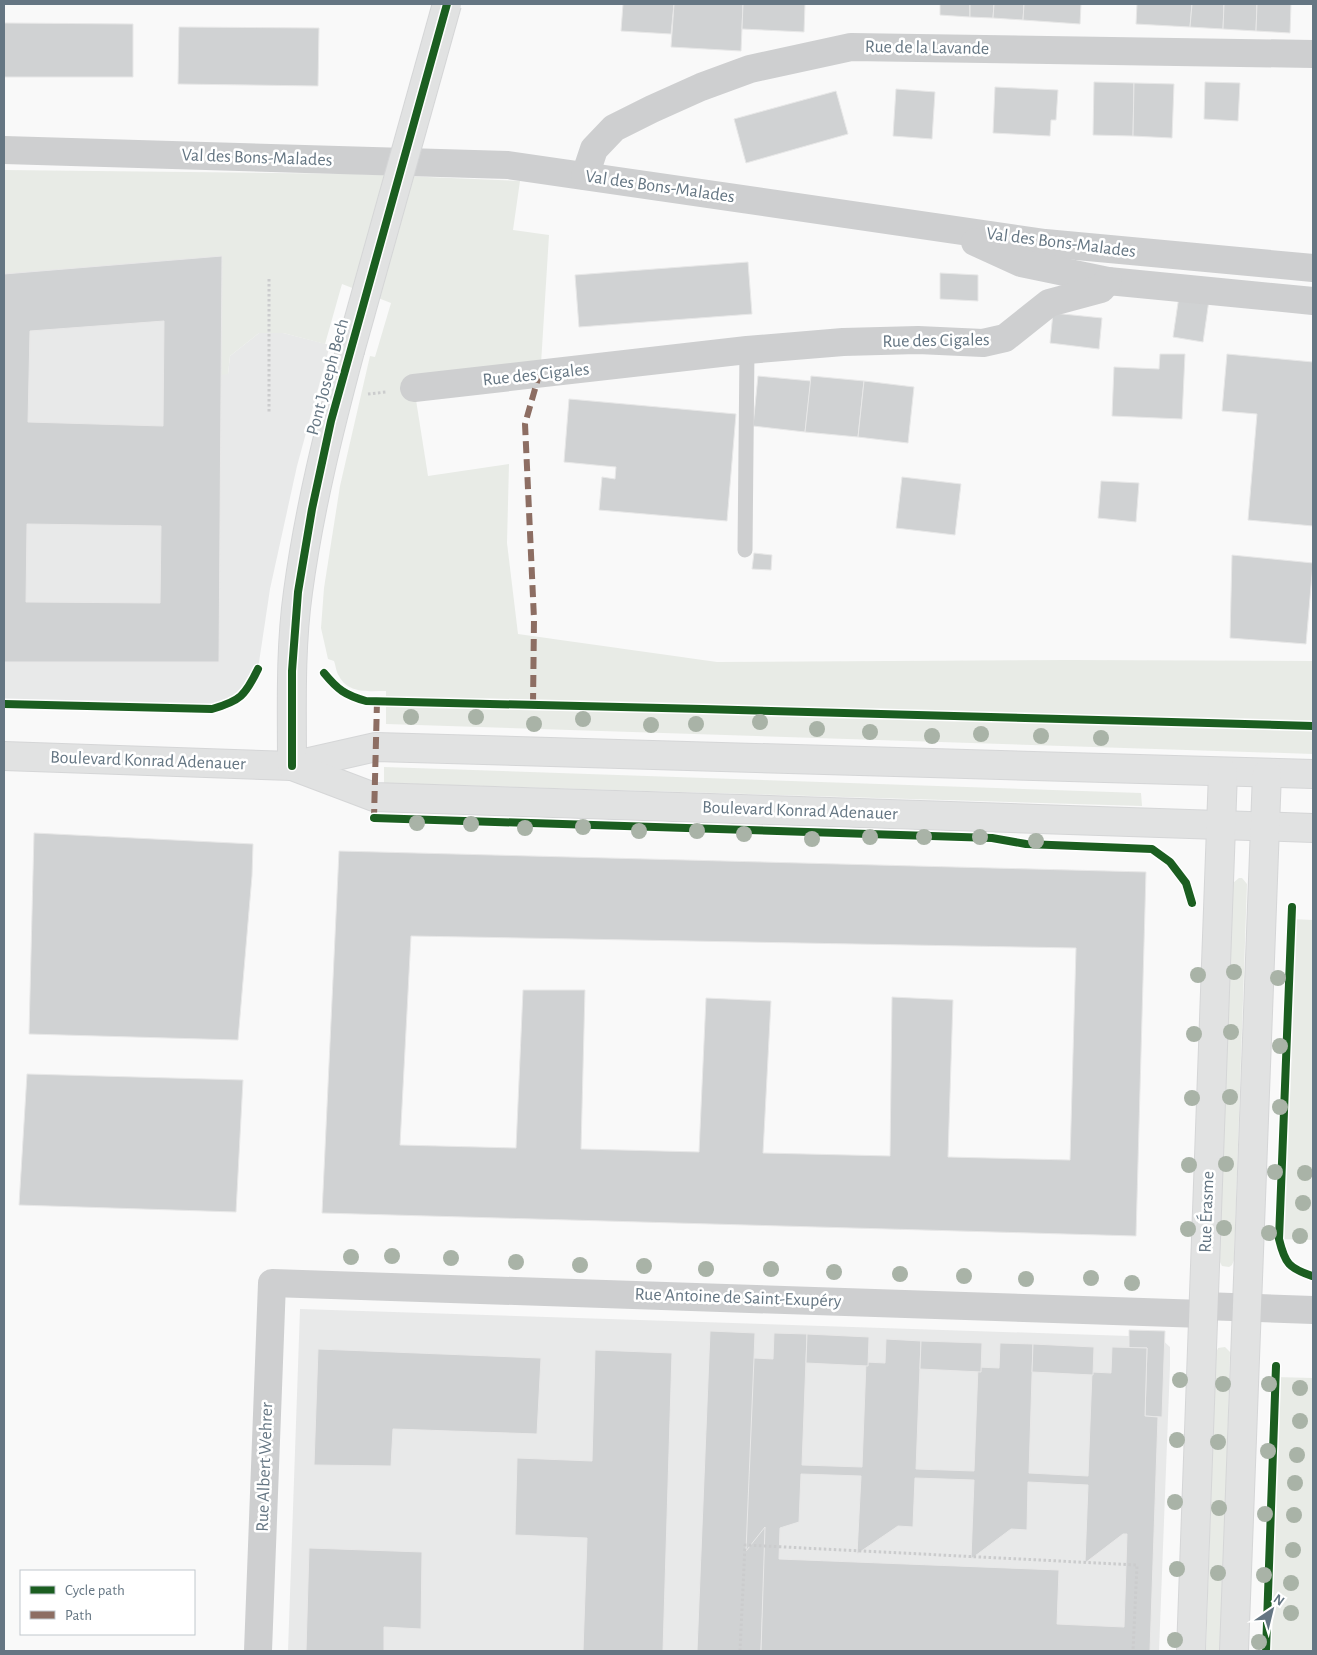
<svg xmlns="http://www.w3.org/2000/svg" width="1317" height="1655" font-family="'Alegreya Sans',sans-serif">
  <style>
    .built { fill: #e8e9e9 }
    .green { fill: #e8ebe6 }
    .building { fill: #d0d2d3; stroke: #e8e8e8; fill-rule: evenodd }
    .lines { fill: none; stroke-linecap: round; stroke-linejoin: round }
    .secondary-casing { stroke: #d5d6d7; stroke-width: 30 }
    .path { stroke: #cbcccd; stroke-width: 3; stroke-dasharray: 2.5 2.5; stroke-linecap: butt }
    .lane { stroke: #cecfd0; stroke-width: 15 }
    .street { stroke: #cecfd0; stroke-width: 28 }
    .secondary { stroke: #e1e2e2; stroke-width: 28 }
    .secondary-bridge-casing { stroke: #d5d6d7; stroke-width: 30; stroke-linecap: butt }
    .secondary-bridge { stroke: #e1e2e2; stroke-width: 28 }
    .quiet { stroke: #8d6e63; stroke-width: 6; stroke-dasharray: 12 6; stroke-linecap: butt }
    .cycleway-casing { stroke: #fff; stroke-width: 11 }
    .cycleway { stroke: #1b5e20; stroke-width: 8 }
    .tree { fill: #a9b3a7 }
    .labels { text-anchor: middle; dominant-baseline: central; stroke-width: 5; stroke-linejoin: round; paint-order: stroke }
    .street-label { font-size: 18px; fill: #657683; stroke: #fff }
  </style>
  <rect width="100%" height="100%" fill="#f9f9f9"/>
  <g class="built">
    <polygon points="222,256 228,374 230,356 259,333 283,333 330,345 297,466 270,589 258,669 249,687 233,703 212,709 4,704 4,274"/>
    <polygon points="300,1309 1159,1337 1170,1347 1170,1365 1159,1651 288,1651"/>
  </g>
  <g class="green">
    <path d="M4,170L356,174L520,181L513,230L549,235L541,364L413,381L428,476L509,464L507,543L518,634L717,662L1068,660L1313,661V754L386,724V691C369,691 348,694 339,676C336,672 336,666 334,661L328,659L321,628L324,588L340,486L370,356L375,357L391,303L342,284L325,344L283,333H259L230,356L228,374L221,375L222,256L4,274Z"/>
    <polygon points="384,767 1141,793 1142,806 384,783"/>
    <polygon points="1239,878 1242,878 1247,884 1234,1260 1232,1265 1229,1267 1222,1266 1219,1260 1233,883"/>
    <polygon points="1292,919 1313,920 1313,1240 1279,1239"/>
    <polygon points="1225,1347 1230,1352 1221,1651 1206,1651 1216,1353 1218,1348"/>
    <polygon points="1275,1377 1313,1378 1313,1651 1266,1651"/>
  </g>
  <g class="building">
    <polygon points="623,4 674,4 671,34 621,31"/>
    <polygon points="674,4 743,4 741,51 671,47"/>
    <polygon points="743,4 805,4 804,32 742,29"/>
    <polygon points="940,4 970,4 970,17 940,15"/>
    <polygon points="970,4 994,4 993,18 970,17"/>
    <polygon points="994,4 1024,4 1023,20 993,18"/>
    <polygon points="1024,4 1081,4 1080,24 1023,20"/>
    <polygon points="1137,4 1192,4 1190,27 1136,24"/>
    <polygon points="1192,4 1224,4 1223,29 1190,27"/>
    <polygon points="1224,4 1257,4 1256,31 1223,29"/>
    <polygon points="1257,4 1291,4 1290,33 1256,31"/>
    <polygon points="4,23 133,24 133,77 4,77"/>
    <polygon points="179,27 319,28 318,86 178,84"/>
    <polygon points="1094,82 1134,83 1133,136 1093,135"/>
    <polygon points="1205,82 1240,83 1238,121 1204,119"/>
    <polygon points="1134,83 1174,84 1172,138 1133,136"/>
    <polygon points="995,87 1058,90 1056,120 1051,120 1050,136 993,133"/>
    <polygon points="896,89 935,92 932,139 893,136"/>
    <polygon points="836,91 848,134 746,163 734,119"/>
    <path d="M222,256L219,662H4V274ZM164,321L163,426L28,422L30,331ZM27,524L161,526L160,603L26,602Z"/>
    <polygon points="748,262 752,314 579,327 575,275"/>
    <polygon points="940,273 978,275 978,301 940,299"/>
    <polygon points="1179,296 1209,300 1203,342 1173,337"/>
    <polygon points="1053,313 1102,318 1099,349 1050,343"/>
    <polygon points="1160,354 1185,354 1182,419 1112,416 1114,367 1159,369"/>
    <polygon points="1227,354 1313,362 1313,526 1248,520 1257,414 1222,411"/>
    <polygon points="758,376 811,381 805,432 753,426"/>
    <polygon points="811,376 864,381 858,437 805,432"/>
    <polygon points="864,381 914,387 908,443 858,437"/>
    <polygon points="569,399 736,414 727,521 599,510 602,477 615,479 616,467 564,462"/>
    <polygon points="902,477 961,484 955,535 896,528"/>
    <polygon points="1101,481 1139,483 1136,522 1098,518"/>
    <polygon points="754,553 772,555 771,570 752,569"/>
    <polygon points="1232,555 1313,563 1306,644 1230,638"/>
    <polygon points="34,833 253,844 252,876 238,1040 29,1034"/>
    <path d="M339,851L1146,872L1136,1236L322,1213ZM411,936L1076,948L1070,1160L948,1157L953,1000L892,997L890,1156L763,1153L771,1001L706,998L699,1152L581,1149L585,990H523L516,1148L400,1145Z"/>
    <polygon points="27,1074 243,1080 236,1212 19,1205"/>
    <polygon points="1129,1330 1165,1331 1162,1417 1145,1416 1147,1348 1129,1348"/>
    <polygon points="710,1331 755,1333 754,1358 773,1359 761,1651 697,1651"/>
    <path d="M774,1333L807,1334L802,1465L862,1467L866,1362L885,1363L886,1339L921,1341L916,1469L974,1471L978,1367L999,1368L1000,1343L1033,1344L1029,1473L1088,1476L1092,1372L1111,1373L1112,1347L1147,1348L1145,1416L1158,1417L1150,1651H761L765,1527L746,1551L754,1358L773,1359ZM801,1474L861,1476L857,1554L898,1526L913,1527L915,1478L974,1480L971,1559L1011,1529L1027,1530L1028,1482L1088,1485L1085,1563L1123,1534H1127L1124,1627L1057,1624L1059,1570L779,1559L780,1528L799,1522Z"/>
    <polygon points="807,1334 869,1337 868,1366 806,1363"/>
    <polygon points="921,1341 982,1343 981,1372 920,1369"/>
    <polygon points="1033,1344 1094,1347 1093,1375 1032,1372"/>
    <polygon points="318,1349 541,1358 537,1434 393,1429 391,1466 314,1465"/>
    <polygon points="595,1350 672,1353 663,1651 583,1651 587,1538 515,1535 517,1458 592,1461"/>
    <polygon points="309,1548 422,1552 421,1629 384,1627 384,1651 306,1651"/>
  </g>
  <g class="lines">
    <defs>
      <g id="secondary">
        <polyline points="4,756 292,766 376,747 1313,774"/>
        <polyline points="292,766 374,797 1313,828"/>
        <path d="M292,766C292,708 290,649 298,592C309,510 329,430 350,351"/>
        <polyline points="1191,1651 1223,772"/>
        <polyline points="1234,1651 1267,773"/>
      </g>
    </defs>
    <use href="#secondary" class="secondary-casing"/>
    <g class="path">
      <polyline points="269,279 269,412"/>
      <polyline points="368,394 386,392"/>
      <polyline points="740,1651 745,1545 1137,1565 1133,1651"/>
    </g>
    <polyline class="lane" points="745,550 747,350"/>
    <g class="street">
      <polyline points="4,150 508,165 1045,243 1313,268"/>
      <polyline points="585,176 594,149 614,128 652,109 701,87 750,69 851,47 1313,54"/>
      <polyline points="975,242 1021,263 1108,281 1313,301"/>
      <polyline points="414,388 747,350 843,342 918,340 983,343 1005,338 1049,303 1101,289 1108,281"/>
      <polyline points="1204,1306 1313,1310"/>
      <polyline points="258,1651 272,1283 1203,1314"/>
    </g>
    <use href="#secondary" class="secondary"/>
    <defs>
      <polyline id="secondary-bridge" points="350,351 447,4"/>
    </defs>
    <use href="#secondary-bridge" class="secondary-bridge-casing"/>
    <use href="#secondary-bridge" class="secondary-bridge"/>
    <g class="quiet">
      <polyline points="377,701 374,818 377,818"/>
      <polyline points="533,705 534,619 525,424 539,375"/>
    </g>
    <defs>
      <g id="cycleway">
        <path d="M324,673C338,690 345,695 366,701L703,709L1313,726"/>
        <path d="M4,704L212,709C240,701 245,696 258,669"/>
        <polyline points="292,766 292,671 298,592 312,509 331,421 447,4"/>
        <polyline points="374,818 992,838 1026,844 1152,849 1170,862 1186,883 1192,903"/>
        <path d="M1292,907L1279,1239C1285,1264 1289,1268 1312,1276"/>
        <polyline points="1266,1651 1276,1366"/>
      </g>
    </defs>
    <use href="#cycleway" class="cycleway-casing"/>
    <use href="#cycleway" class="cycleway"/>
  </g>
  <g class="tree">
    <circle cx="411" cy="717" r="8"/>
    <circle cx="476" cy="717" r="8"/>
    <circle cx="583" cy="719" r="8"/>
    <circle cx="760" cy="722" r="8"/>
    <circle cx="534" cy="724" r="8"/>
    <circle cx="696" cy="724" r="8"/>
    <circle cx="651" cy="725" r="8"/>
    <circle cx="817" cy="729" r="8"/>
    <circle cx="870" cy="732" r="8"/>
    <circle cx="981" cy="734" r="8"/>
    <circle cx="932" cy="736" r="8"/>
    <circle cx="1041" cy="736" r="8"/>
    <circle cx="1101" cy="738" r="8"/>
    <circle cx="417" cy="823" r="8"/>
    <circle cx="471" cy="824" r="8"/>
    <circle cx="583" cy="827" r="8"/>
    <circle cx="525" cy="828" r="8"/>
    <circle cx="639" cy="831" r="8"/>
    <circle cx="697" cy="831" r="8"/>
    <circle cx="744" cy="834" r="8"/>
    <circle cx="870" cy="837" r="8"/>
    <circle cx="924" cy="837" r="8"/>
    <circle cx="980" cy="837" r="8"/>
    <circle cx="812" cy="839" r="8"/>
    <circle cx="1036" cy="841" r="8"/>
    <circle cx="1234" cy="972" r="8"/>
    <circle cx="1198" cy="975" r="8"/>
    <circle cx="1278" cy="978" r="8"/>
    <circle cx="1231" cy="1032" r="8"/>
    <circle cx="1194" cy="1034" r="8"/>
    <circle cx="1280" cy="1046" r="8"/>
    <circle cx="1230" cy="1097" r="8"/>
    <circle cx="1192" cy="1098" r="8"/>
    <circle cx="1280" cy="1107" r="8"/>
    <circle cx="1226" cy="1164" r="8"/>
    <circle cx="1189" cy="1165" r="8"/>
    <circle cx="1275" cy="1172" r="8"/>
    <circle cx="1305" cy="1173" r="8"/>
    <circle cx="1303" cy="1203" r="8"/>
    <circle cx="1224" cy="1228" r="8"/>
    <circle cx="1188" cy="1229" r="8"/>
    <circle cx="1269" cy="1233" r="8"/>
    <circle cx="1300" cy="1236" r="8"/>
    <circle cx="392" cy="1256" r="8"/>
    <circle cx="351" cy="1257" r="8"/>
    <circle cx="451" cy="1258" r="8"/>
    <circle cx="516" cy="1262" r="8"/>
    <circle cx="580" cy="1265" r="8"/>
    <circle cx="644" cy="1266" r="8"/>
    <circle cx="706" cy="1269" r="8"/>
    <circle cx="771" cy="1269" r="8"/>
    <circle cx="834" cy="1272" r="8"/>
    <circle cx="900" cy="1274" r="8"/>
    <circle cx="964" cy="1276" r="8"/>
    <circle cx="1091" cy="1278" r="8"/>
    <circle cx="1026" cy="1279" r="8"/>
    <circle cx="1132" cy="1283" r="8"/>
    <circle cx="1180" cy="1380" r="8"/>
    <circle cx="1223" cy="1384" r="8"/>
    <circle cx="1269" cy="1384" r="8"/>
    <circle cx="1300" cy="1388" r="8"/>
    <circle cx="1300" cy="1421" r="8"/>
    <circle cx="1177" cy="1440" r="8"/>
    <circle cx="1218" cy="1442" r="8"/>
    <circle cx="1268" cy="1451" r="8"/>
    <circle cx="1297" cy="1455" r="8"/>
    <circle cx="1295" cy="1483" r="8"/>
    <circle cx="1175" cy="1502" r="8"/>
    <circle cx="1219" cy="1508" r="8"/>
    <circle cx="1265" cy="1514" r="8"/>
    <circle cx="1294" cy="1515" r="8"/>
    <circle cx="1293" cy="1550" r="8"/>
    <circle cx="1177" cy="1569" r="8"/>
    <circle cx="1218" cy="1573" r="8"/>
    <circle cx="1264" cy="1575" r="8"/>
    <circle cx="1291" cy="1583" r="8"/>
    <circle cx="1291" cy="1613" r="8"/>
    <circle cx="1175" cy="1640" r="8"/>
    <circle cx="1259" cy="1642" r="8"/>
  </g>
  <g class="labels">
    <g class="street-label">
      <text transform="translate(927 48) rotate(1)">Rue de la Lavande</text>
      <text transform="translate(257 158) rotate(2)">Val des Bons-Malades</text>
      <text transform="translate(660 187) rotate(8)">Val des Bons-Malades</text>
      <text transform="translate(1061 243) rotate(7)">Val des Bons-Malades</text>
      <text transform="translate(936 341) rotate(-1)">Rue des Cigales</text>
      <text transform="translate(536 375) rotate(-6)">Rue des Cigales</text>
      <text transform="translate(328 377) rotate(-75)">Pont Joseph Bech</text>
      <text transform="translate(148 761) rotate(2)">Boulevard Konrad Adenauer</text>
      <text transform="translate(800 811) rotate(2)">Boulevard Konrad Adenauer</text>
      <text transform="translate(1207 1212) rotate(-88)">Rue Érasme</text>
      <text transform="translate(738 1298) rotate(2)">Rue Antoine de Saint-Exupéry</text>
      <text transform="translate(265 1467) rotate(-88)">Rue Albert Wehrer</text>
    </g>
  </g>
  <rect width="1317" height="1655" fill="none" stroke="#657683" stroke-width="10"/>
  <rect x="20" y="1570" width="175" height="65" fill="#ffffff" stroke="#c1c8cd"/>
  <rect x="30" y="1586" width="25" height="8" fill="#1b5e20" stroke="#c1c8cd"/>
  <text x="65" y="1595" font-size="15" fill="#657683">Cycle path</text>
  <rect x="30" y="1611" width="25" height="8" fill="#8d6e63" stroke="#c1c8cd"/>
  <text x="65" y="1620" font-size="15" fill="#657683">Path</text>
  <g transform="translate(1272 1610) rotate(35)" stroke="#ffffff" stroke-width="4" paint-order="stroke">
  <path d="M0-4L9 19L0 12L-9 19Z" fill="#657683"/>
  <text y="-8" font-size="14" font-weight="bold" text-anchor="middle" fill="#657683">N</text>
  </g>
</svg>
